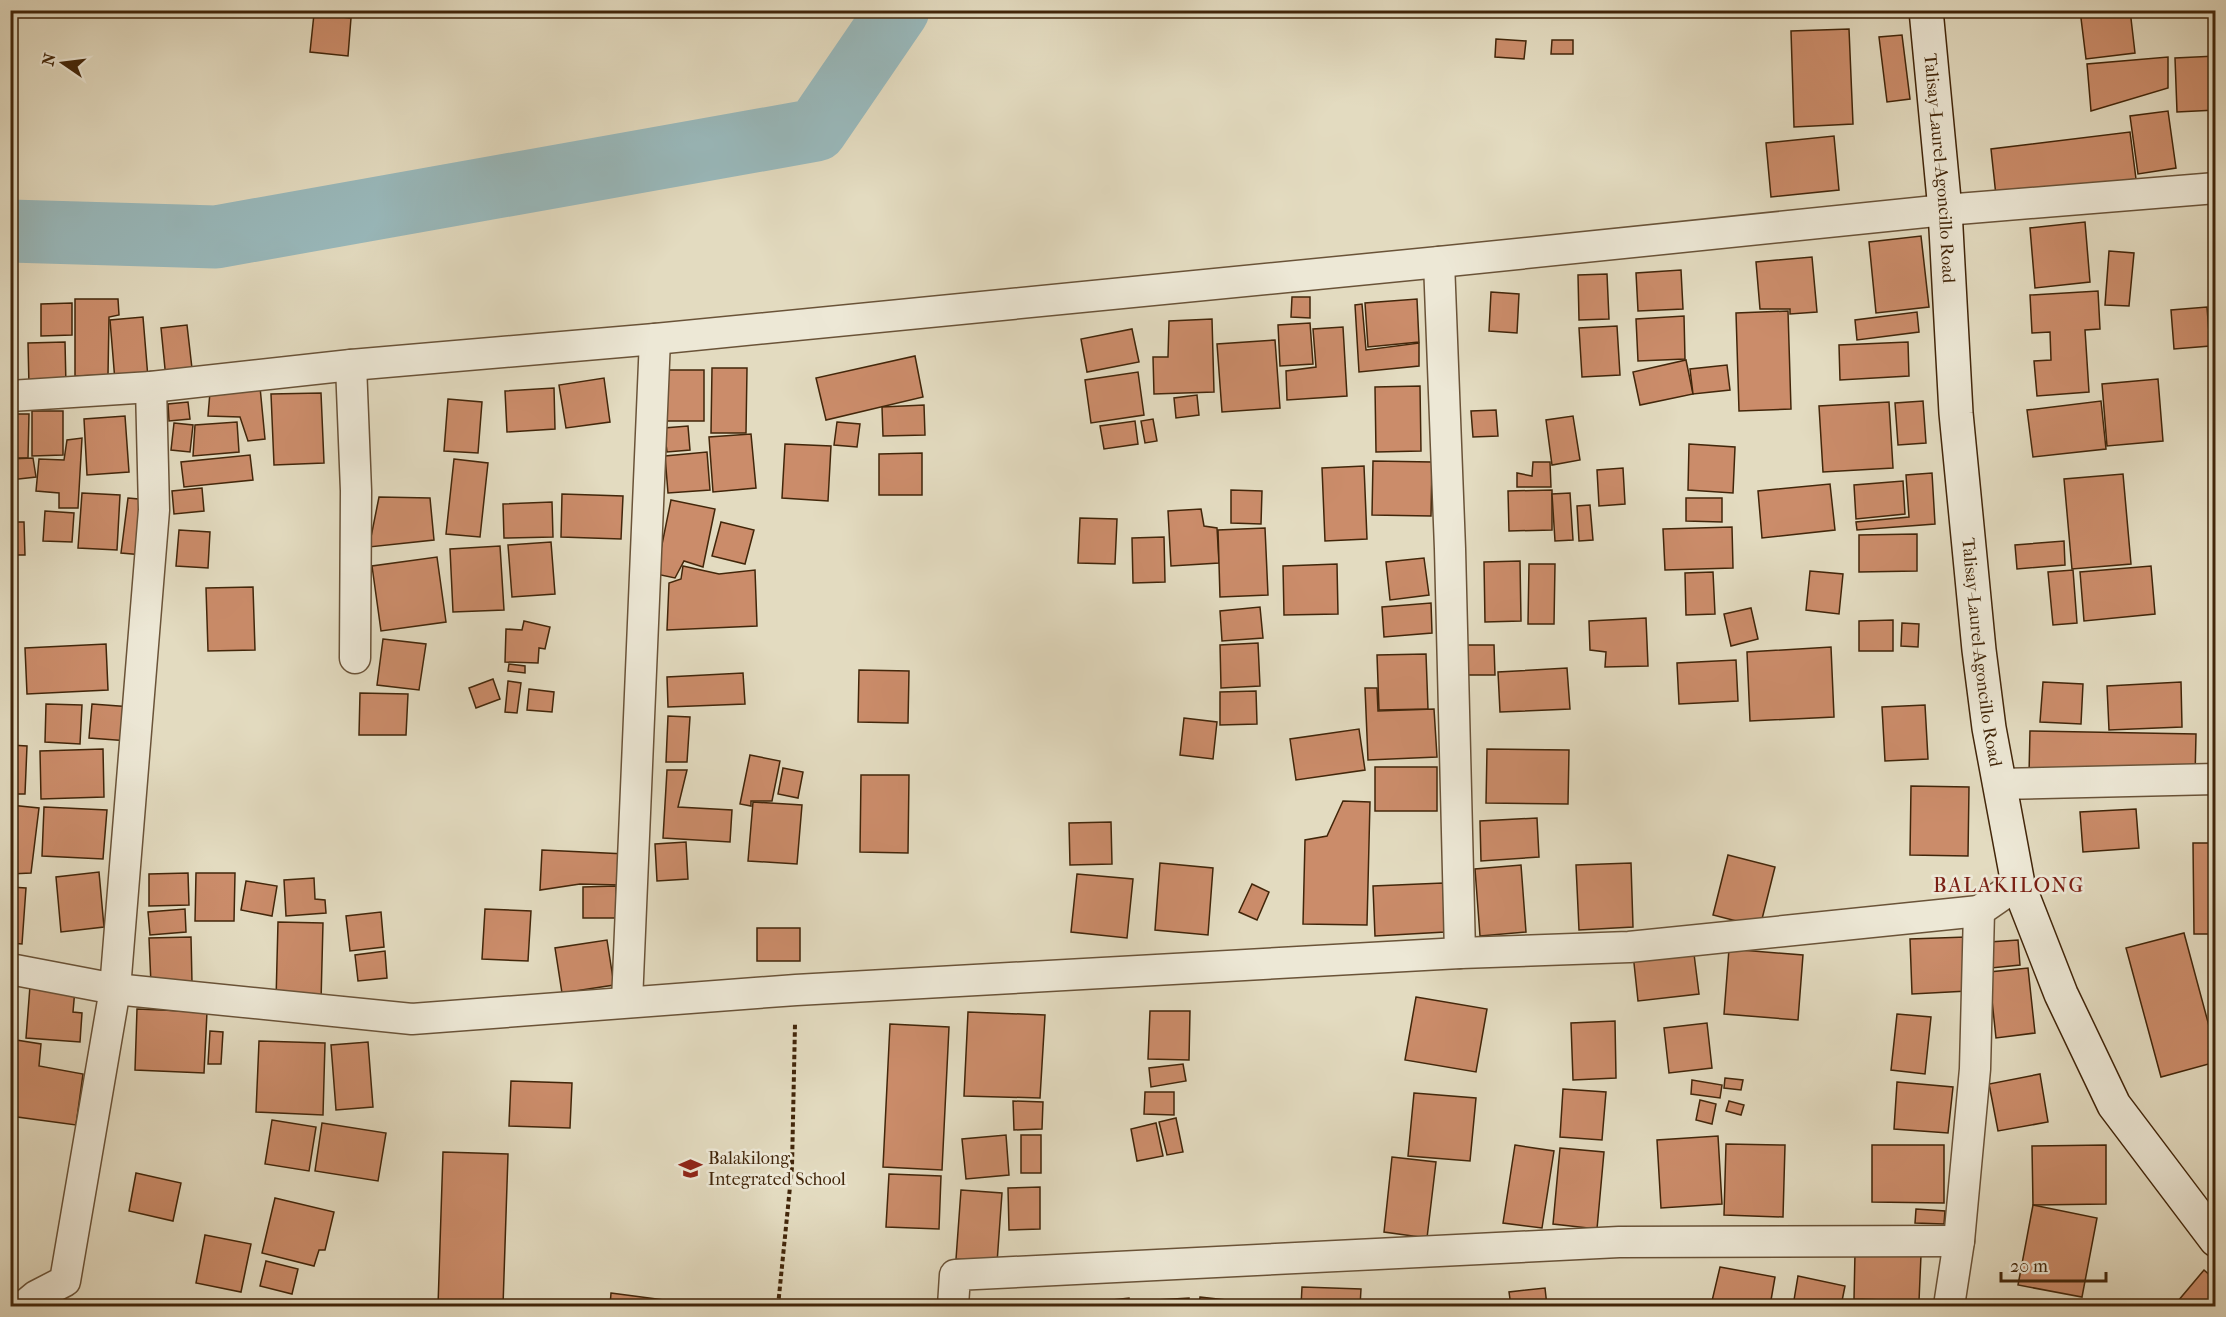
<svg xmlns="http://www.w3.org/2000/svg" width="2226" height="1317" font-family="'IM FELL French Canon',serif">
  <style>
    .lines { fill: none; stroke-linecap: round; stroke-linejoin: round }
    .river { stroke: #99b9bc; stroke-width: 63 }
    .building { fill: #cb8c6a; stroke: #42260a; stroke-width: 1.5 }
    .minor-casing { stroke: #6a5338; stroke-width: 33 }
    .secondary-casing { stroke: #42260a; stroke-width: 36 }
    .path { stroke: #42260a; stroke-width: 4; stroke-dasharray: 4.5 3; stroke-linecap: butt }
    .minor { stroke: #ede8d6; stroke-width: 30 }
    .secondary { stroke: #ede8d6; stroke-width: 33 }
    .labels { text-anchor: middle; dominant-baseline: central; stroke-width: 5; stroke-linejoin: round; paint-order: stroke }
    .street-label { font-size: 18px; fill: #42260a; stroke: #ede8d6 }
    .poi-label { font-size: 18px; fill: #42260a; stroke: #ede8d6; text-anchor: start }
    .quarter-label { font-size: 21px; letter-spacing: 1.5px; fill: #7a1f14; stroke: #ede8d6 }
  </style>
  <rect width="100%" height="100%" fill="#e3dbc0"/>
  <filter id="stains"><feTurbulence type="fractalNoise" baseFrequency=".00333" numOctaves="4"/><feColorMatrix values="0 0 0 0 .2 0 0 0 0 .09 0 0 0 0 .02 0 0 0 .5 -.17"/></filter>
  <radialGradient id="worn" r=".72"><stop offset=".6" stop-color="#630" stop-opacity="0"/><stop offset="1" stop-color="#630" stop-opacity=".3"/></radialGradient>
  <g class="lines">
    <polyline class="river" points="10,231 216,237 816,130 898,10"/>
  </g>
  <g class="building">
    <polygon points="255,10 288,10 288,13 255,14"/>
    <polygon points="2080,10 2130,10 2135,53 2086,59"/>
    <polygon points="314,14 351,18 348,56 310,52"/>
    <polygon points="1849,29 1853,124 1794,127 1791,31"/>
    <polygon points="1902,35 1910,99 1887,102 1879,37"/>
    <polygon points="1496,39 1526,41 1524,59 1495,57"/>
    <polygon points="1552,40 1573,40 1573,54 1551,54"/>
    <polygon points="2216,56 2216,110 2177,112 2175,58"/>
    <polygon points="2168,57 2168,88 2091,111 2087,64"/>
    <polygon points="2168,111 2176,168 2138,174 2130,116"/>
    <polygon points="2130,132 2136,179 1996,196 1991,149"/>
    <polygon points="1834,136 1839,190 1771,197 1766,143"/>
    <polygon points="2085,222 2090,282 2035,288 2030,228"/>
    <polygon points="1921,236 1929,307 1876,313 1869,242"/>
    <polygon points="2109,251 2134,253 2129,306 2105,305"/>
    <polygon points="1812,257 1817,312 1790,314 1790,309 1760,309 1756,262"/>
    <polygon points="1681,270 1683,309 1638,311 1636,273"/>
    <polygon points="1607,274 1609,319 1579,320 1578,275"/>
    <polygon points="2098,291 2100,329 2085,330 2089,392 2037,396 2034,361 2051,360 2050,332 2032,333 2030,295"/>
    <polygon points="1491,292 1519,294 1517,333 1489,331"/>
    <polygon points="1292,297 1310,297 1310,318 1291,317"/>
    <polygon points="75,299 118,299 119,315 109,317 108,375 75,376"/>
    <polygon points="1417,299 1419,342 1368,347 1365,303"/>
    <polygon points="72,303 72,335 41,336 41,304"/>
    <polygon points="1362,304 1366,350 1419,343 1419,366 1359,372 1355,305"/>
    <polygon points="2207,307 2210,346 2174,349 2171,310"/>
    <polygon points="1788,311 1791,409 1739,411 1736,313"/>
    <polygon points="1917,312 1919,332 1857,340 1855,320"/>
    <polygon points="1684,316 1685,359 1638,361 1636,319"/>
    <polygon points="143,317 148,378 115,381 110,320"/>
    <polygon points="1212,319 1214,392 1154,394 1153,357 1168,357 1169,321"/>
    <polygon points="1310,323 1313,364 1280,366 1278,325"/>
    <polygon points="187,325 193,377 166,379 161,328"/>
    <polygon points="1617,326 1620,375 1582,377 1579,328"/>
    <polygon points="1343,327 1347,396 1287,400 1286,371 1316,367 1313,329"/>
    <polygon points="1132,329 1139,362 1087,372 1081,339"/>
    <polygon points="1275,340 1280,408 1222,412 1217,344"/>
    <polygon points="65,342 66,386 29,387 28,343"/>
    <polygon points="1908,342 1909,376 1840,380 1839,345"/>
    <polygon points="915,356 923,397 826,420 816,378"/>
    <polygon points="1686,360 1693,394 1640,405 1633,372"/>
    <polygon points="1727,365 1730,390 1693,394 1690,369"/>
    <polygon points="712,368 747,368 746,433 711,433"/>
    <rect x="667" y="370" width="37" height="51"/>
    <polygon points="1138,372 1144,415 1091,423 1085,380"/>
    <polygon points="604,378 610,422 566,428 559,385"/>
    <polygon points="2158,379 2163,441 2107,446 2102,384"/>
    <polygon points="1420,386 1421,451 1376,452 1375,387"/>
    <polygon points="260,387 265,439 248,441 240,417 208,416 210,392"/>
    <polygon points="554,388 555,429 507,432 505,391"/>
    <polygon points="321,393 324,463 274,465 271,394"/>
    <polygon points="1197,395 1199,415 1176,418 1174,398"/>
    <polygon points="448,399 482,402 478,453 444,451"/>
    <polygon points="1923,401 1926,443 1898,445 1895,403"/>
    <polygon points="2101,401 2106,449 2033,457 2027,410"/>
    <polygon points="188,402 190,419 169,421 168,404"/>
    <polygon points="1889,402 1893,468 1823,472 1819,406"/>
    <polygon points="924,405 925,435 883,436 882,407"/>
    <polygon points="1496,410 1498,436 1473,437 1471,411"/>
    <polygon points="32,411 63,411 63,455 32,456"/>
    <polygon points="10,414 29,414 28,458 10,458"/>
    <polygon points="125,416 129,472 87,475 84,419"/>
    <polygon points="1573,416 1580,460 1552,465 1546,420"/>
    <polygon points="1153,419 1157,441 1145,443 1141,421"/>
    <polygon points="1135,421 1138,444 1104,449 1100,426"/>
    <polygon points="237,422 239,452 193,456 195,425"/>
    <polygon points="837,422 860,424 857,447 834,445"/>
    <polygon points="174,423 193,425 190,452 171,450"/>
    <polygon points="688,426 690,450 667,452 664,428"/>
    <polygon points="751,434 756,488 713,492 709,437"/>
    <polygon points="82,438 78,508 59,508 59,493 36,491 39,459 64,460 67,440"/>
    <polygon points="785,444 831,446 828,501 782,498"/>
    <polygon points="1689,444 1735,447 1733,493 1688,490"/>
    <polygon points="707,452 710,490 668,493 665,456"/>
    <polygon points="922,453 922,495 879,495 879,454"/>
    <polygon points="250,455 253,480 184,487 181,462"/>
    <polygon points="33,458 36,477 10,480 10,459"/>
    <polygon points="454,459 488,463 480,537 446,534"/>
    <polygon points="1373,461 1432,462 1431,516 1372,515"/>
    <polygon points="1533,462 1550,462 1551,487 1517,487 1517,473 1532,476"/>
    <polygon points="1364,466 1367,539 1325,541 1322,468"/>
    <polygon points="1623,468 1625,504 1599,506 1597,470"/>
    <polygon points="1932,473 1935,524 1857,530 1856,522 1909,517 1906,475"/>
    <polygon points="2123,474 2131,564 2072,569 2064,479"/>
    <polygon points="1903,481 1905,514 1856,519 1854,485"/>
    <polygon points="1830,484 1835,530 1762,538 1758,491"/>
    <polygon points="202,488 204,511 174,514 172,491"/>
    <polygon points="1231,490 1262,491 1261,524 1231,523"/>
    <polygon points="1552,490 1552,530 1509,531 1508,491"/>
    <polygon points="82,493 120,495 117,550 78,548"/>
    <polygon points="1570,493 1573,540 1555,541 1552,494"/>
    <polygon points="562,494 623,496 621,539 561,537"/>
    <polygon points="379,497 430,498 434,540 369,547"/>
    <polygon points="128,498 149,500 143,555 121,553"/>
    <polygon points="1686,498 1722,498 1722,522 1686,521"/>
    <polygon points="671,500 715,509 703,567 684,561 675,578 656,574"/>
    <polygon points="552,502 553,537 504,538 503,504"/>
    <polygon points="1590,505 1593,540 1579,541 1577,506"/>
    <polygon points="1201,509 1204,526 1217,528 1219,563 1171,566 1168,511"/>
    <polygon points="45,511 74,513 72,542 43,541"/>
    <polygon points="1080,518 1117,519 1115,564 1078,563"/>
    <polygon points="10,522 24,522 25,555 10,555"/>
    <polygon points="721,522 754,530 745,564 712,556"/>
    <polygon points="1732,527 1733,568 1665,570 1663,529"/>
    <polygon points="1265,528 1268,595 1220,597 1218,530"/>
    <polygon points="179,530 210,532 208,568 176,566"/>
    <polygon points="1917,534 1917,571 1859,572 1859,535"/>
    <polygon points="1164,537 1165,582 1133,583 1132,538"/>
    <polygon points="2064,541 2065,565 2017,569 2015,545"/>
    <polygon points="551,542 555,594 512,597 508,545"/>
    <polygon points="500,546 504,610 453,612 450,549"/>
    <polygon points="437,557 446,622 381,631 372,566"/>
    <polygon points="1424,558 1429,595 1390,600 1386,562"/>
    <polygon points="1520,561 1521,621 1485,622 1484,562"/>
    <polygon points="1337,564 1338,614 1284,615 1283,566"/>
    <polygon points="1529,564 1555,564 1554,624 1528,624"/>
    <polygon points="683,566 719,574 755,570 757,626 667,630 669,583 681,579"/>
    <polygon points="2151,566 2155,614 2084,621 2080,572"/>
    <polygon points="2073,570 2077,623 2053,625 2048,572"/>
    <polygon points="1810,571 1843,574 1839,614 1806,610"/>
    <polygon points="1713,572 1715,614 1686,615 1685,573"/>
    <polygon points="253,587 255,650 208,651 206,588"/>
    <polygon points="1431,603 1432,633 1384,637 1382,607"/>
    <polygon points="1260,607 1263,638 1222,641 1220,611"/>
    <polygon points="1751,608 1758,639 1731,646 1724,614"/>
    <polygon points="1646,618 1648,666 1605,667 1606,652 1590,650 1589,621"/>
    <polygon points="1893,620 1893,651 1859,651 1859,621"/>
    <polygon points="524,621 550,627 545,649 539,648 538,663 505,662 506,629 522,630"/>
    <polygon points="1902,623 1919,624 1918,647 1901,646"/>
    <polygon points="383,639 426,644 419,690 377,685"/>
    <polygon points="1258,643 1260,686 1221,688 1220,645"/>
    <polygon points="106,644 108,690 27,694 25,648"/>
    <polygon points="1466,645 1494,645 1495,675 1467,675"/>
    <polygon points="1831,647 1834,717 1750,721 1747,652"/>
    <polygon points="1426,654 1428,709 1379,710 1377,655"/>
    <polygon points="1736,660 1738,701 1679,704 1677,663"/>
    <polygon points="509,664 525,666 525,673 508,671"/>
    <polygon points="1567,668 1570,709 1500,712 1498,672"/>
    <polygon points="859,670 909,671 908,723 858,722"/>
    <polygon points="743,673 745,704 668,707 667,677"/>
    <polygon points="493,679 500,699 476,708 469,688"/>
    <polygon points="508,681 521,683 517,713 505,712"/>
    <polygon points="2043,682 2083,684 2081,724 2040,722"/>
    <polygon points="2181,682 2182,727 2109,730 2107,686"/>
    <polygon points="1365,688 1377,688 1378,711 1434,709 1437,757 1368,760"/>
    <polygon points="529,689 554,692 552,712 527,710"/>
    <polygon points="1256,691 1257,724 1220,725 1220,692"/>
    <polygon points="360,693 408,694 406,735 359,735"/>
    <polygon points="46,704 82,705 80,744 45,742"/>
    <polygon points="92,704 132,707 129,741 89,738"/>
    <polygon points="1925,705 1928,759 1885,761 1882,707"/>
    <polygon points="668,716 690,717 687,762 666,762"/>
    <polygon points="1184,718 1217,722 1213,759 1180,755"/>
    <polygon points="1359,729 1365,770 1296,780 1290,739"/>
    <polygon points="2030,731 2196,734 2195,778 2029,774"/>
    <polygon points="10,745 27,746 25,794 10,794"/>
    <polygon points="103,749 104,797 41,799 40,751"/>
    <polygon points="1487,749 1569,750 1568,804 1486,803"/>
    <polygon points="750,755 780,761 772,801 751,801 751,806 740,804"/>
    <rect x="1375" y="767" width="62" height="44"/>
    <polygon points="783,768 803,772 798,798 778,794"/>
    <polygon points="667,770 687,770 678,807 732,810 730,842 663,838"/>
    <polygon points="861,775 909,775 908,853 860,852"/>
    <polygon points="1911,786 1969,787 1968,856 1910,855"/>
    <polygon points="1343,801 1370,802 1367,925 1303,924 1305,840 1327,836"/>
    <polygon points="753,802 802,805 797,864 748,861"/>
    <polygon points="10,805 39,808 31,873 10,874"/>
    <polygon points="44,807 107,810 103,859 42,856"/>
    <polygon points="2136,809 2139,848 2083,852 2080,812"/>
    <polygon points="1537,818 1539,857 1481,861 1480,821"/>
    <polygon points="1111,822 1112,864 1070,865 1069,823"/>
    <polygon points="686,842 688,879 657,881 655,844"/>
    <polygon points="2193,843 2216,843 2216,934 2194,934"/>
    <polygon points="542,850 626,854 620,885 580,884 540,890"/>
    <polygon points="1728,855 1775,867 1760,927 1713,915"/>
    <polygon points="1160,863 1213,868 1208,935 1155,930"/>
    <polygon points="1631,863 1633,927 1579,930 1576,865"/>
    <polygon points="1521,865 1526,932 1480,936 1475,869"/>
    <polygon points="99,872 104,927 61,932 56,877"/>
    <polygon points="188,873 189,905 149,906 149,874"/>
    <polygon points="196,873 235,873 234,921 195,921"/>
    <polygon points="1077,874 1133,879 1127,938 1071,932"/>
    <polygon points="314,878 315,899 325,900 326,913 286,916 284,880"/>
    <polygon points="246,881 277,886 272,916 241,910"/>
    <polygon points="1443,883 1445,932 1375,936 1373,886"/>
    <polygon points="1252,884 1269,892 1257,920 1239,912"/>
    <polygon points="616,886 617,918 583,918 583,887"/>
    <polygon points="10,887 26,888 22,944 10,943"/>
    <polygon points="185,909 186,932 150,935 148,912"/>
    <polygon points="485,909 531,911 528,961 482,959"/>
    <polygon points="381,912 384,947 350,951 346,916"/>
    <polygon points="278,922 323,923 321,1002 276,1001"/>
    <rect x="757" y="928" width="43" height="33"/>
    <polygon points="2184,933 2216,1052 2216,1062 2161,1077 2126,948"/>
    <polygon points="191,937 192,983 151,984 149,938"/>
    <polygon points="1966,937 1968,991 1912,994 1910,939"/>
    <polygon points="607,940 614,985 562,993 555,948"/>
    <polygon points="2018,940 2020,965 1991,968 1989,942"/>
    <polygon points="1693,946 1699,994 1638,1001 1633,954"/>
    <polygon points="1729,949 1803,955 1798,1020 1724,1014"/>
    <polygon points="385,951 387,978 358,981 355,955"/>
    <polygon points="2028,968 2035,1033 1996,1038 1989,972"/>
    <polygon points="30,986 75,989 73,1012 82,1013 80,1042 26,1038"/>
    <polygon points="1416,997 1487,1009 1476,1072 1405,1060"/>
    <polygon points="137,1009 207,1012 204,1073 135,1070"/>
    <polygon points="1150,1011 1190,1011 1189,1060 1148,1059"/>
    <polygon points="968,1012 1045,1015 1040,1098 964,1096"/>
    <polygon points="1897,1014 1931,1017 1925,1074 1891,1070"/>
    <polygon points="1615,1021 1616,1078 1573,1080 1571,1023"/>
    <polygon points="1707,1023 1712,1068 1669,1073 1664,1028"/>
    <polygon points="890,1024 949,1027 942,1170 883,1167"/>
    <polygon points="210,1031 223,1032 221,1064 208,1064"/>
    <polygon points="10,1039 41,1044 39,1066 83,1074 76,1125 10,1116"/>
    <polygon points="259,1041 325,1043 323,1115 256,1112"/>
    <polygon points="368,1042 373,1107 336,1110 331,1045"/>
    <polygon points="1183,1064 1186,1081 1151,1087 1149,1068"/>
    <polygon points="2040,1074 2048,1122 1998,1131 1989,1084"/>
    <polygon points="1725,1078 1743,1080 1741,1090 1724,1088"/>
    <polygon points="1692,1080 1722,1085 1720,1098 1691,1094"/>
    <polygon points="511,1081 572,1083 570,1128 509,1126"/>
    <polygon points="1897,1082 1953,1087 1948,1133 1894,1129"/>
    <polygon points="1563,1089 1606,1092 1602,1140 1560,1137"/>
    <polygon points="1145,1092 1174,1092 1174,1115 1144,1114"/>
    <polygon points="1414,1093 1476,1098 1470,1161 1408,1156"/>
    <polygon points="1700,1100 1716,1104 1712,1124 1696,1120"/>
    <polygon points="1013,1101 1043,1102 1042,1129 1014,1130"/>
    <polygon points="1729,1101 1744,1105 1741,1115 1726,1111"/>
    <polygon points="1176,1118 1183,1152 1167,1155 1159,1122"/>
    <polygon points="272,1120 316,1127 309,1171 265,1164"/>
    <polygon points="322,1123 386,1133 378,1181 315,1171"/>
    <polygon points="1156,1123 1163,1156 1137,1161 1131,1129"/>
    <polygon points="1006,1135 1009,1175 966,1179 962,1139"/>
    <rect x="1021" y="1135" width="20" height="38"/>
    <polygon points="1718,1136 1722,1204 1661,1208 1657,1140"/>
    <polygon points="1726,1144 1785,1145 1783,1217 1724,1215"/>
    <polygon points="1515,1145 1554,1151 1542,1228 1503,1223"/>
    <polygon points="1872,1145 1944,1145 1944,1203 1872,1202"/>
    <polygon points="2106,1145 2106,1204 2033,1205 2032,1146"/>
    <polygon points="1560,1148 1604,1152 1597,1229 1553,1224"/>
    <polygon points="443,1152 508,1154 503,1306 438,1306"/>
    <polygon points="1392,1157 1436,1162 1427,1238 1384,1232"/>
    <polygon points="136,1173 181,1183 173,1221 129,1211"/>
    <polygon points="889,1174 941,1176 939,1229 886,1227"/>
    <polygon points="1040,1187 1040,1229 1009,1230 1008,1188"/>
    <polygon points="961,1190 1002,1193 997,1263 956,1259"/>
    <polygon points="275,1198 334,1212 325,1250 319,1250 314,1266 262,1253"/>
    <polygon points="2033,1205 2097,1218 2082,1297 2018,1285"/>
    <polygon points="1916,1209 1945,1211 1944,1224 1915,1223"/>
    <polygon points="205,1235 251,1244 241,1292 196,1283"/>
    <polygon points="1855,1253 1921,1255 1919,1301 1854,1299"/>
    <polygon points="266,1261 298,1269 292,1294 260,1286"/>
    <polygon points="1720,1267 1775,1277 1770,1306 1702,1306 1703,1300 1712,1301"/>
    <polygon points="2204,1270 2216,1281 2216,1306 2184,1306 2178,1301"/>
    <polygon points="1798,1276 1845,1286 1841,1306 1793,1306"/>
    <polygon points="1302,1287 1361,1289 1360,1306 1301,1306"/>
    <polygon points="1545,1288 1547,1306 1511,1306 1509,1292"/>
    <polygon points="611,1293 710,1306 610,1306"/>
    <polygon points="1200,1297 1244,1302 1244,1306 1199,1306"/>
    <polygon points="1129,1298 1130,1306 1087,1306 1086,1303"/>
    <polygon points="1189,1298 1189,1306 1140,1306 1140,1301"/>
    <polygon points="1851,1301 1904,1304 1903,1306 1851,1306"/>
  </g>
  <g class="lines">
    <defs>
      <g id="minor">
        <polyline points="1439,262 1450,549 1460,953"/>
        <polyline points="351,365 356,491 355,658"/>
        <polyline points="10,396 151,387 351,365 655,339 1439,262 1945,210 2216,188"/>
        <polyline points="1999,784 2216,779"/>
        <polyline points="10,969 115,989 412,1019 796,990 1460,953 1629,947 1979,911"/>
        <polyline points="627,1002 655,339"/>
        <polyline points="24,1306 36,1296 65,1281 115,989 154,510 151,387"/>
        <polyline points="953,1306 955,1275 1619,1242 1959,1241"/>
        <polyline points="1949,1306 1959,1241 1975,1069 1979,911 2018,884"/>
      </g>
      <g id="secondary">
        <path id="s1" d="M1926,10L1945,210L1956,413L1979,650L1989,728L2018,884L2061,994L2114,1105L2216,1240"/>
      </g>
    </defs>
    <use href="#minor" class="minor-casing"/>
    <use href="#secondary" class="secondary-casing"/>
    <polyline class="path" points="778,1306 792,1167 795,1024"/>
    <use href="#minor" class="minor"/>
    <use href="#secondary" class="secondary"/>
  </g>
  <defs>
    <symbol id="school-bare" viewBox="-9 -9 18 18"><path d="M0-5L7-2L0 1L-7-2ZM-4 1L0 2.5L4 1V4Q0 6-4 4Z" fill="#8f2418" stroke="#ede8d6" stroke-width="2.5" paint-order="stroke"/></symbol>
  </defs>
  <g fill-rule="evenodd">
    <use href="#school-bare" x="674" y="1152" width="33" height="33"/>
  </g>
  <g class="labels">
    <g class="street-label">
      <text stroke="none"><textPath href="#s1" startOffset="159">Talisay-Laurel-Agoncillo Road</textPath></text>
      <text stroke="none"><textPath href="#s1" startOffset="645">Talisay-Laurel-Agoncillo Road</textPath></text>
    </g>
    <g class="poi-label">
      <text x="708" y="1158">Balakilong<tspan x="708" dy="21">Integrated School</tspan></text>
    </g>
    <g class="quarter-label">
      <text x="2009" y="885">BALAKILONG</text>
    </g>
  </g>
  <rect width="2226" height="1317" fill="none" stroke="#e3dbc0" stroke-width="36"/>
  <rect x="12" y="12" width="2202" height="1293" fill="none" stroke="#42260a" stroke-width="3"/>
  <rect x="18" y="18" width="2190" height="1281" fill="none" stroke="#42260a" stroke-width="1.5"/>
  <g transform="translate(63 63) rotate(284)" stroke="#ede8d6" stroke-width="4.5" paint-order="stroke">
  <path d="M0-4.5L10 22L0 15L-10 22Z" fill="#42260a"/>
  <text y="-9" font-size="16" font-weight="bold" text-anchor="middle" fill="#42260a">N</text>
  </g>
  <path d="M2001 1272v9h105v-9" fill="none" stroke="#42260a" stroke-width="3"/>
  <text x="2010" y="1272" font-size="18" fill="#42260a" stroke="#ede8d6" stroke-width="4.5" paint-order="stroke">20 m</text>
  <rect width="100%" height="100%" filter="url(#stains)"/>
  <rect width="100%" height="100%" fill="url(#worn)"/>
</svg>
